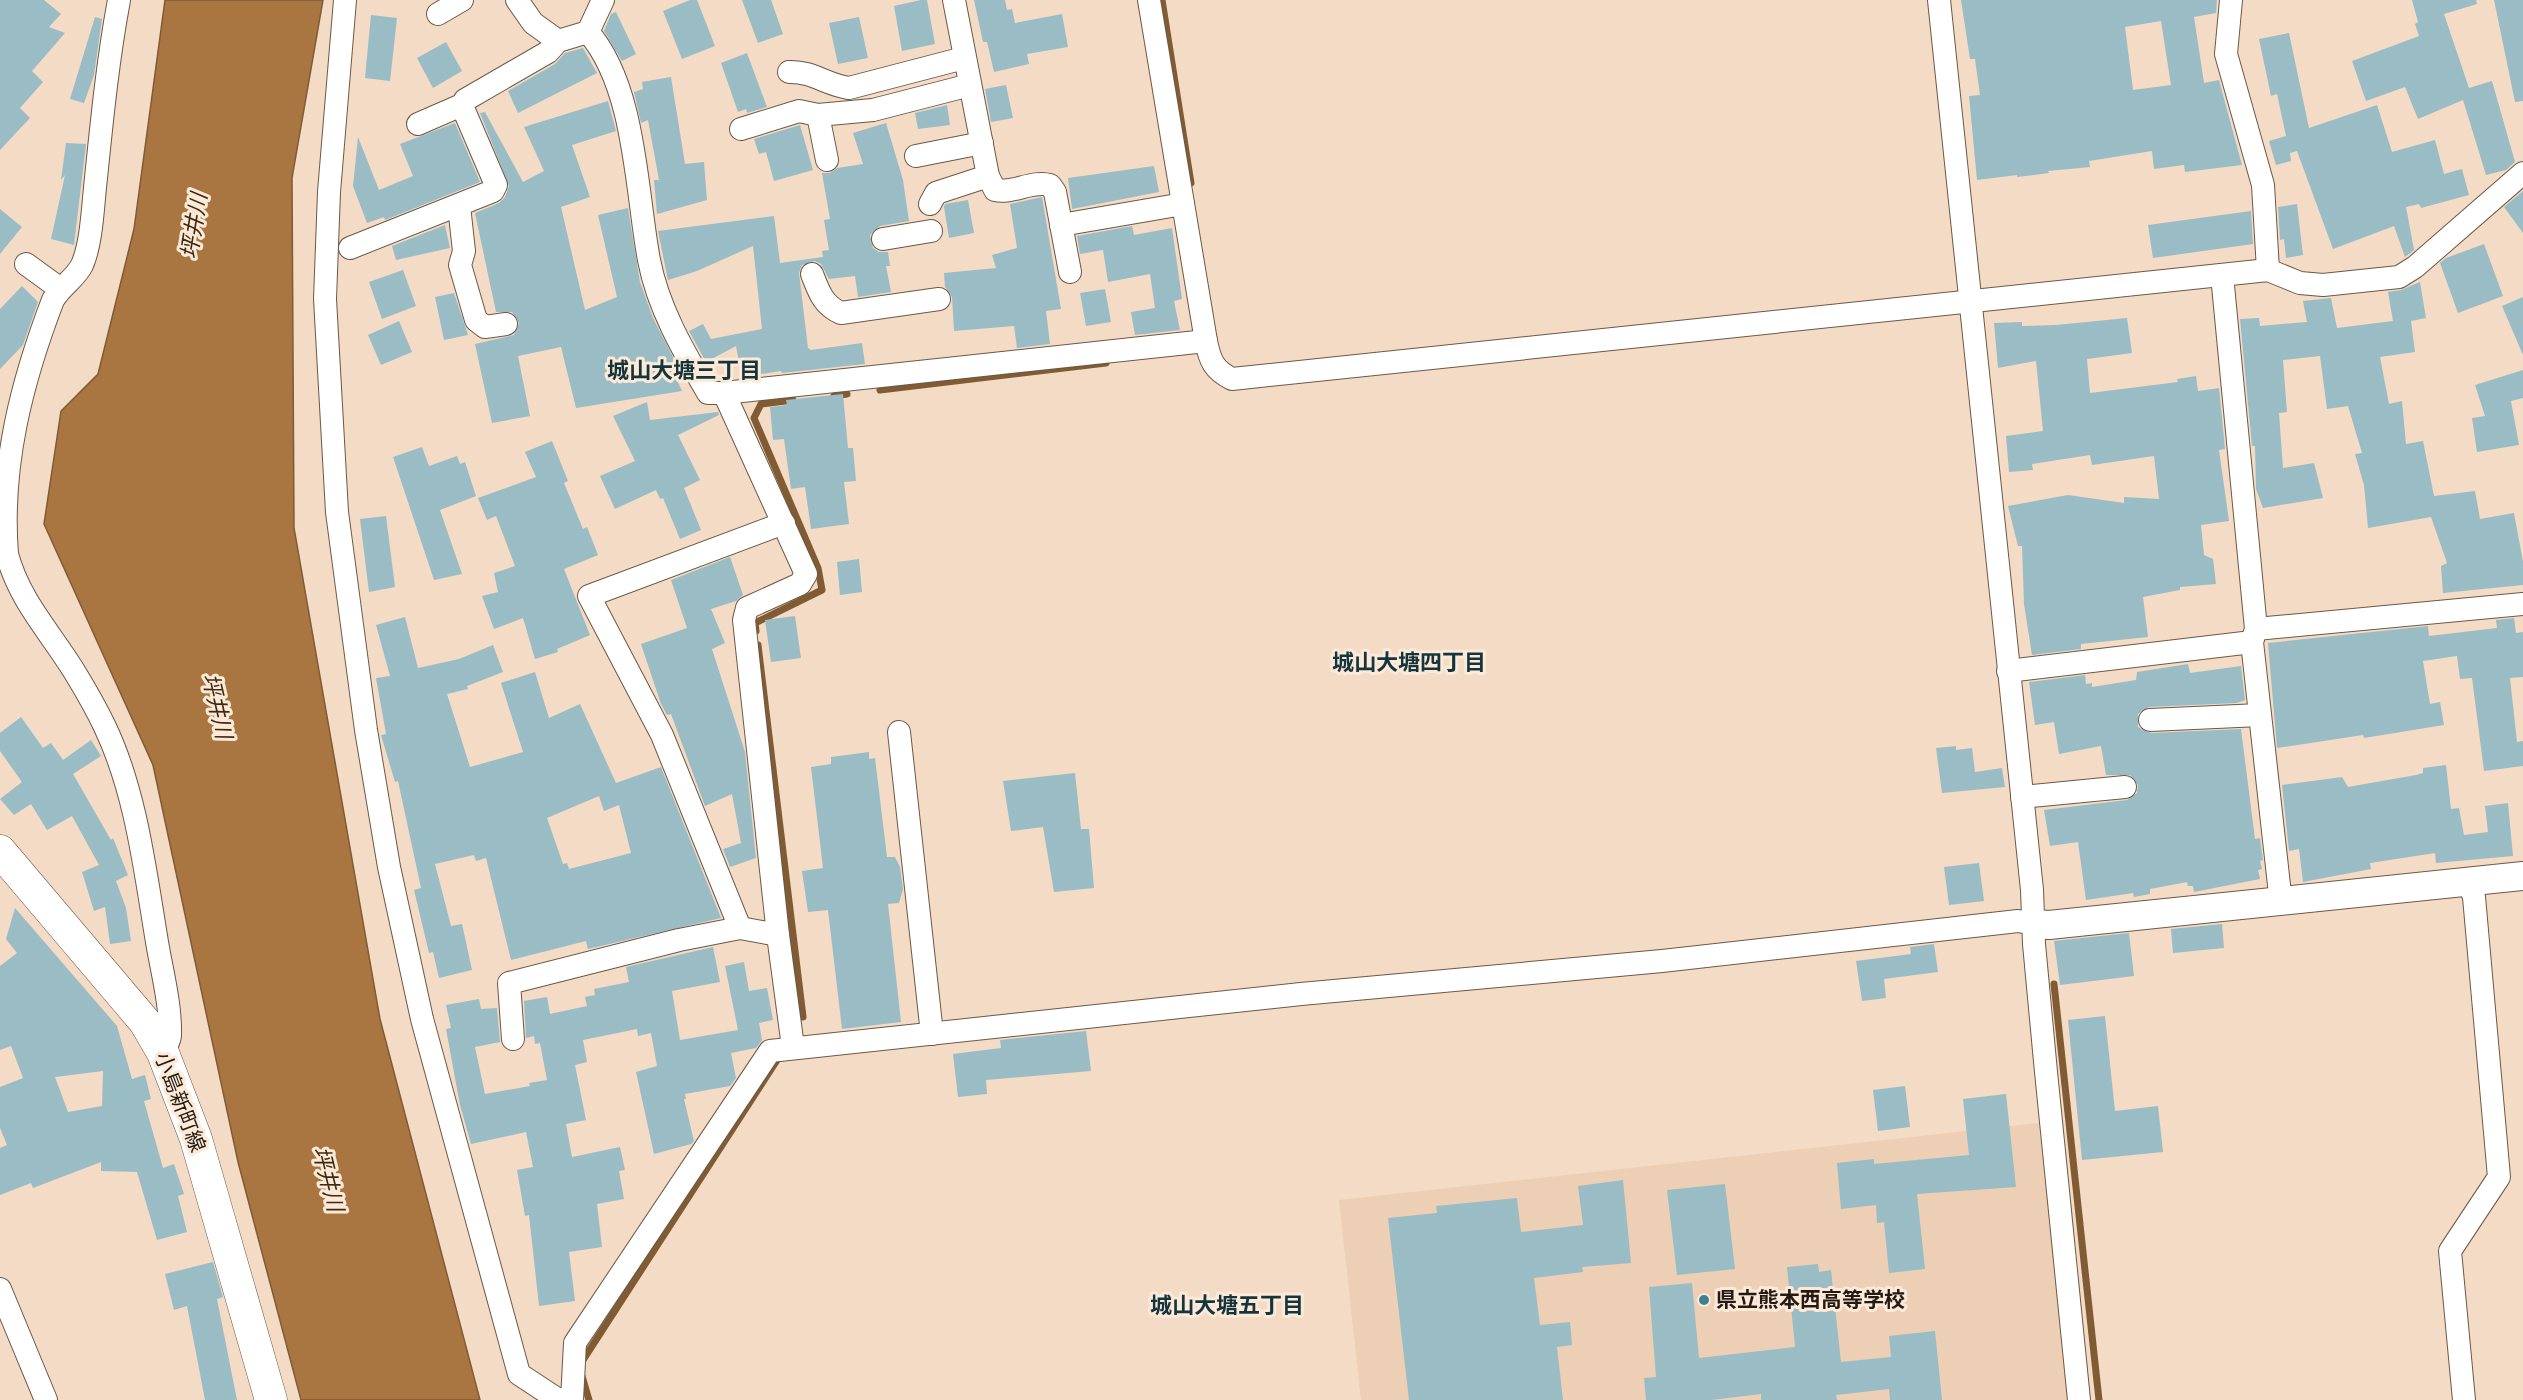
<svg xmlns="http://www.w3.org/2000/svg" width="2523" height="1400" font-family="'Fira Sans','Noto Sans JP',sans-serif">
  <style>
    .built { fill: #eccfb5 }
    .water { fill: #a97642; stroke: #815b34; stroke-width: 1.5 }
    .lines { fill: none; stroke-linecap: round; stroke-linejoin: round }
    .stream { stroke: #815b34; stroke-width: 7 }
    .building { fill: #9abcc5; fill-rule: evenodd }
    .minor-casing { stroke: #6c5845; stroke-width: 24 }
    .tertiary-casing { stroke: #6c5845; stroke-width: 30 }
    .secondary-casing { stroke: #6c5845; stroke-width: 33 }
    .minor { stroke: #fff; stroke-width: 22 }
    .tertiary { stroke: #fff; stroke-width: 28 }
    .secondary { stroke: #fff; stroke-width: 32 }
    .poi-dot { fill: #3d8090; stroke: #fce9d8; stroke-width: 2 }
    .labels { text-anchor: middle; dominant-baseline: central; stroke-width: 6; stroke-linejoin: round; paint-order: stroke }
    .street-label { font-size: 21px; fill: #231b13; stroke: #fce9d8 }
    .poi-label { font-size: 21px; font-weight: bold; fill: #231b13; stroke: #fce9d8; text-anchor: start }
    .water-label { font-size: 22px; font-style: italic; fill: #3f2811; stroke: #fce9d8 }
    .neighbourhood-label { font-size: 22px; font-weight: bold; fill: #15353d; stroke: #fce9d8 }
  </style>
  <rect width="100%" height="100%" fill="#f3dbc6"/>
  <polygon class="built" points="2039,1123 2069,1400 1361,1400 1339,1200"/>
  <polygon class="water" points="165,0 323,0 292,178 294,528 380,1019 480,1400 301,1400 238,1162 153,765 44,524 61,411 98,374 134,229"/>
  <g class="lines">
    <g class="stream">
      <polyline points="1162,0 1191,183"/>
      <polyline points="880,390 1106,363"/>
      <polyline points="834,396 847,394"/>
      <polyline points="756,631 755,623 822,590 818,568 754,418 761,404 793,400"/>
      <polyline points="758,645 803,1017"/>
      <polyline points="2054,984 2099,1400"/>
      <polyline points="583,1360 779,1057"/>
      <polyline points="582,1376 589,1400"/>
    </g>
  </g>
  <g class="building">
    <polygon points="0,0 44,0 61,14 49,27 65,33 32,71 43,82 20,108 30,118 0,150"/>
    <polygon points="690,0 697,0 715,46 682,59 663,11"/>
    <polygon points="742,0 771,0 783,34 758,43"/>
    <polygon points="921,0 927,0 935,44 902,51 894,6"/>
    <polygon points="974,0 1005,0 1007,10 1012,9 1015,23 1062,14 1068,47 1027,54 1029,64 994,72 987,42 983,42"/>
    <path d="M1961,0H2217L2216,13L2194,17L2204,83L2219,80L2242,165L2185,172L2184,165L2154,169L2152,151L2089,161L2090,167L2048,171L2049,173L2017,177V175L1977,180L1969,96L1980,95L1975,59H1970ZM2161,21L2171,85L2133,90L2125,27Z"/>
    <polygon points="2412,0 2476,0 2477,4 2444,14 2469,88 2492,81 2515,162 2506,170 2486,175 2463,100 2418,119 2405,87 2366,101 2352,61 2419,36 2415,24 2418,22"/>
    <polygon points="2494,0 2523,0 2523,101 2515,102"/>
    <polygon points="616,12 636,54 622,61 604,31 611,14"/>
    <polygon points="371,15 397,18 390,81 365,78"/>
    <polygon points="95,17 102,19 94,75 84,103 70,99"/>
    <polygon points="859,17 868,58 838,64 829,23"/>
    <polygon points="2289,33 2309,128 2377,105 2392,152 2435,140 2444,174 2462,169 2469,195 2421,208 2419,204 2406,207 2414,250 2405,257 2394,226 2333,249 2297,151 2290,153 2291,161 2276,165 2269,141 2286,136 2277,94 2271,96 2259,39"/>
    <polygon points="446,42 462,71 433,88 417,58"/>
    <polygon points="583,48 597,73 518,113 508,91 555,64 565,53"/>
    <polygon points="747,53 767,107 747,113 746,109 738,112 721,63"/>
    <polygon points="671,77 685,164 704,162 707,200 657,214 654,180 659,180 648,120 641,123 634,92 643,89 642,82"/>
    <polygon points="1006,85 1013,118 991,122 985,89"/>
    <polygon points="608,101 616,131 572,145 590,197 561,207 585,310 617,297 598,215 628,208 640,282 653,318 682,375 676,378 682,391 576,408 561,347 518,356 530,416 492,423 475,344 514,335 519,323 512,312 496,312 475,213 499,203 505,197 509,186 480,113 485,112 523,182 544,171 524,127"/>
    <polygon points="947,105 950,125 918,129 915,113"/>
    <polygon points="455,123 480,182 385,220 384,217 367,223 353,186 358,137 379,190 413,176 400,144"/>
    <polygon points="886,123 903,180 909,221 880,226 870,235 873,248 879,252 888,252 890,266 886,266 891,292 858,297 855,276 829,279 821,264 815,261 802,265 799,273 808,348 811,350 862,343 865,364 782,373 781,371 742,377 736,346 706,362 689,331 703,324 711,339 762,329 753,246 697,271 668,280 658,231 774,216 780,263 823,257 822,251 829,250 824,220 830,219 822,173 830,173 837,168 863,164 853,133"/>
    <polygon points="800,125 813,170 774,181 766,152 759,154 754,139"/>
    <polygon points="66,143 86,144 74,245 51,239 65,175 61,180"/>
    <polygon points="1154,166 1159,192 1072,209 1068,178"/>
    <polygon points="2523,191 2523,233 2504,207"/>
    <polygon points="1042,197 1061,309 1046,311 1050,344 1017,348 1014,326 954,331 952,297 945,287 944,273 996,268 992,255 1017,248 1010,204"/>
    <polygon points="968,200 974,233 949,238 944,207 945,204"/>
    <polygon points="2297,204 2303,255 2286,258 2284,239 2280,240 2278,207"/>
    <polygon points="0,209 22,227 0,254"/>
    <polygon points="2251,211 2253,244 2153,258 2148,225"/>
    <polygon points="445,225 450,248 396,260 392,246"/>
    <polygon points="1132,226 1134,235 1172,228 1182,299 1174,301 1180,330 1135,335 1131,312 1155,308 1150,274 1108,282 1103,250 1080,254 1077,236"/>
    <polygon points="2484,244 2503,296 2458,313 2440,263 2446,258"/>
    <polygon points="403,270 416,306 382,319 369,282"/>
    <polygon points="2420,282 2426,318 2411,321 2415,352 2380,357 2389,404 2402,401 2406,444 2423,441 2434,496 2475,491 2480,519 2514,513 2523,562 2523,585 2443,593 2441,566 2447,563 2431,517 2368,528 2364,485 2355,454 2362,453 2348,406 2327,409 2320,356 2283,360 2287,412 2279,413 2283,468 2314,463 2323,498 2263,508 2256,489 2255,446 2252,446 2240,319 2259,318 2260,326 2307,322 2303,301 2331,298 2337,328 2393,321 2388,292 2401,290"/>
    <polygon points="22,286 38,302 23,345 0,369 0,309"/>
    <polygon points="1105,289 1111,322 1086,326 1080,293"/>
    <polygon points="454,293 468,335 444,340 435,297"/>
    <polygon points="2523,297 2523,355 2502,306"/>
    <polygon points="2127,318 2132,353 2087,359 2090,393 2178,382 2177,379 2196,376 2198,391 2219,388 2225,449 2219,450 2229,521 2201,525 2204,555 2213,559 2216,584 2180,587 2180,590 2143,597 2148,637 2081,644 2081,649 2032,655 2024,604 2022,546 2018,546 2008,506 2068,495 2124,503 2124,497 2159,499 2154,456 2092,465 2090,455 2032,464 2033,470 2009,472 2006,436 2043,431 2036,361 1998,368 1994,323 2022,322 2022,326 2056,325"/>
    <polygon points="399,321 412,352 381,365 368,335"/>
    <polygon points="2523,370 2523,398 2511,401 2519,445 2477,452 2472,418 2485,416 2475,385"/>
    <polygon points="843,394 848,448 853,448 856,481 844,482 849,524 811,529 805,487 791,489 784,439 773,440 770,407 787,405 786,400"/>
    <polygon points="647,402 650,420 718,412 719,415 678,435 700,480 684,488 701,530 680,539 663,498 660,499 656,490 615,509 600,476 635,461 613,416"/>
    <polygon points="552,441 568,481 564,483 583,529 587,527 598,555 564,569 590,635 557,649 558,652 535,659 523,618 494,629 482,596 498,592 494,573 515,566 496,516 487,520 478,498 536,477 525,452"/>
    <polygon points="422,447 429,466 457,456 460,464 465,462 476,496 440,510 462,574 434,580 393,457"/>
    <polygon points="386,516 395,587 369,592 360,519"/>
    <polygon points="730,557 743,595 736,601 711,609 725,643 712,649 745,752 756,858 730,867 723,849 741,843 732,794 705,806 671,714 667,715 661,704 641,644 687,628 671,580"/>
    <polygon points="859,559 862,592 840,595 837,562"/>
    <polygon points="795,616 801,658 771,662 765,620"/>
    <path d="M405,617L418,668L459,659L493,645L503,672L467,686L468,689L447,694L470,767L523,752L501,683L535,672L549,718L580,704L616,783L661,767L721,918L588,949L586,941L511,960L486,858L476,861L474,855L435,864L451,926L462,924L472,970L439,978L433,952L429,953L414,890L421,888L398,781L395,782L381,735L386,734L376,678L390,676L376,625ZM599,796L604,811L619,805L631,853L569,869L567,863L563,864L547,818Z"/>
    <polygon points="2514,618 2516,633 2523,632 2523,677 2510,678 2517,742 2523,741 2523,766 2484,771 2472,678 2460,679 2457,656 2423,661 2430,704 2440,702 2444,725 2364,738 2363,735 2277,748 2268,643 2428,626 2429,636 2497,628 2496,620"/>
    <polygon points="2188,664 2190,673 2241,666 2245,700 2237,703 2149,707 2138,714 2138,727 2151,733 2241,729 2255,839 2260,838 2263,860 2260,861 2262,869 2258,870 2260,879 2194,892 2193,886 2188,886 2187,882 2150,889 2150,894 2134,897 2133,893 2086,900 2078,842 2050,846 2044,810 2127,800 2137,793 2138,785 2130,775 2106,775 2101,746 2059,754 2054,722 2035,725 2029,682 2085,675 2086,684 2092,683 2092,687 2136,680 2137,672"/>
    <polygon points="21,717 43,748 51,743 63,760 91,740 101,756 73,774 111,840 113,838 128,875 116,881 126,908 131,941 110,944 105,907 94,911 82,872 99,865 72,816 47,830 31,804 14,815 0,799 22,782 0,751 0,733"/>
    <polygon points="1956,746 1956,750 1972,748 1975,772 2002,768 2005,787 1942,793 1936,748"/>
    <polygon points="869,752 869,759 875,758 887,857 895,857 900,867 903,889 899,903 888,904 901,1022 842,1029 828,910 808,912 802,871 823,868 811,767 831,764 831,757"/>
    <polygon points="2446,765 2451,809 2459,808 2464,835 2488,832 2485,806 2508,803 2513,856 2436,863 2435,853 2370,863 2371,869 2303,882 2299,849 2289,851 2282,785 2342,777 2348,787 2416,775 2423,773 2423,768"/>
    <polygon points="1075,773 1081,829 1089,829 1094,888 1054,892 1043,827 1011,831 1003,781"/>
    <polygon points="1979,863 1984,901 1949,905 1944,867"/>
    <path d="M15,908L117,1026L132,1079L145,1075L151,1099L144,1101L163,1168L174,1164L184,1194L178,1196L187,1232L157,1240L137,1172L101,1171V1162L33,1188L31,1183L0,1195V1148L7,1145L0,1128V1087L23,1078L11,1046L0,1050V966L17,953L6,939ZM103,1071L102,1106L68,1112L55,1077Z"/>
    <polygon points="2222,924 2224,948 2173,953 2171,929"/>
    <polygon points="2129,933 2134,976 2060,985 2054,941"/>
    <polygon points="1934,944 1938,972 1884,979 1886,998 1862,1001 1856,961 1911,954 1910,947"/>
    <polygon points="713,947 720,982 672,991 680,1040 738,1030 725,966 744,962 749,991 767,988 773,1020 759,1023 762,1040 756,1048 731,1053 736,1078 730,1086 685,1094 686,1099 684,1099 694,1141 691,1144 654,1154 636,1072 657,1066 651,1033 638,1036 637,1029 583,1040 587,1062 575,1065 586,1120 566,1124 572,1157 620,1147 625,1170 619,1171 624,1199 597,1204 602,1247 569,1252 575,1301 539,1306 529,1215 525,1216 517,1170 533,1167 526,1132 471,1144 460,1105 446,1029 451,1028 446,1005 479,999 481,1009 497,1008 500,1042 475,1047 485,1094 530,1086 529,1083 547,1080 540,1043 535,1044 534,1036 526,1038 524,1001 547,997 550,1014 587,1006 585,997 595,995 594,989 629,982 626,967"/>
    <polygon points="2105,1016 2115,1111 2158,1106 2163,1152 2082,1160 2068,1020"/>
    <polygon points="1086,1031 1091,1071 986,1080 987,1094 958,1097 953,1054 1001,1048 1000,1040"/>
    <polygon points="1905,1086 1910,1127 1878,1131 1873,1090"/>
    <polygon points="2006,1094 2016,1187 1917,1194 1925,1269 1889,1273 1884,1222 1877,1223 1876,1205 1841,1209 1837,1163 1874,1159 1874,1164 1969,1155 1963,1099"/>
    <polygon points="1623,1180 1631,1263 1582,1267 1583,1272 1534,1278 1540,1325 1570,1322 1572,1345 1557,1347 1563,1400 1409,1400 1388,1218 1437,1213 1436,1206 1517,1198 1521,1232 1583,1225 1578,1186"/>
    <polygon points="1725,1184 1735,1269 1677,1275 1667,1190"/>
    <polygon points="213,1262 223,1297 217,1299 237,1400 205,1400 187,1306 174,1310 165,1274"/>
    <polygon points="1818,1264 1819,1272 1831,1270 1841,1362 1891,1357 1889,1336 1935,1331 1942,1400 1890,1400 1889,1389 1836,1395 1837,1400 1761,1400 1761,1394 1711,1400 1646,1400 1644,1378 1656,1377 1649,1287 1692,1283 1699,1358 1795,1347 1787,1267"/>
  </g>
  <g class="lines">
    <defs>
      <g id="minor">
        <path d="M119,0C108,59 102,119 96,178C93,203 92,243 82,265C75,279 61,286 53,300C22,381 0,465 7,554C19,600 50,632 74,671C85,689 96,708 105,727C136,792 145,870 157,942C162,972 171,1005 170,1036C169,1042 166,1047 163,1053"/>
        <polyline points="345,0 329,192 325,299 337,512 366,730 389,867 422,1019 519,1374 557,1399 572,1399"/>
        <polyline points="517,0 533,23 558,41"/>
        <path d="M1149,0L1206,341C1210,361 1214,370 1232,379L2268,270L2300,283L2323,285L2399,277L2415,267L2523,173"/>
        <polyline points="1939,0 2032,890 2034,944 2046,1072 2079,1400"/>
        <polyline points="2231,0 2226,54 2263,185 2268,270"/>
        <polyline points="438,14 462,0"/>
        <path d="M588,32C636,87 636,191 649,260C658,308 684,352 708,393H724"/>
        <path d="M789,72C812,71 827,85 849,88L964,58"/>
        <polyline points="818,115 827,160"/>
        <polyline points="418,124 464,104"/>
        <polyline points="741,129 799,111 818,115 873,110 970,85"/>
        <polyline points="916,156 982,143"/>
        <path d="M988,176L995,190C1013,194 1032,180 1050,185L1055,192L1070,272"/>
        <polyline points="930,204 936,193 988,176 954,0"/>
        <polyline points="459,206 464,251 460,265 476,320 485,327 506,324"/>
        <polyline points="1061,225 1183,204"/>
        <polyline points="883,239 931,231"/>
        <polyline points="350,248 493,191 496,185 463,108 465,100 548,52 558,41 588,32 603,0"/>
        <polyline points="26,264 59,288"/>
        <path d="M812,274C819,292 823,305 841,313L939,299"/>
        <polyline points="2222,275 2256,629 2252,642 2281,903"/>
        <polyline points="2256,629 2523,604"/>
        <polyline points="2008,671 2252,642"/>
        <polyline points="2150,720 2260,715"/>
        <polyline points="899,732 932,1034"/>
        <polyline points="2022,797 2125,787"/>
        <polyline points="740,928 662,735 589,596 784,523"/>
        <polyline points="513,1039 509,983 679,940 740,928 778,935"/>
        <polyline points="793,1047 778,935 744,620 747,608 800,584 806,574 724,393 1206,341"/>
        <polyline points="0,1289 46,1400"/>
        <polyline points="572,1400 575,1343 770,1051 1301,994 1662,961 2018,921 2035,924"/>
        <polyline points="2464,1400 2450,1251 2499,1177 2474,897 2468,882"/>
      </g>
      <polyline id="tertiary" points="2035,924 2049,925 2523,876"/>
      <polyline id="secondary" points="0,851 145,1022 163,1053 196,1139 271,1400"/>
    </defs>
    <use href="#minor" class="minor-casing"/>
    <use href="#tertiary" class="tertiary-casing"/>
    <use href="#secondary" class="secondary-casing"/>
    <use href="#minor" class="minor"/>
    <use href="#tertiary" class="tertiary"/>
    <use href="#secondary" class="secondary"/>
  </g>
  <circle class="poi-dot" cx="1704" cy="1300" r="6"/>
  <g class="labels">
    <g class="street-label">
      <text transform="translate(180 1102) rotate(69)">小島新町線</text>
    </g>
    <g class="poi-label">
      <text x="1716" y="1300">県立熊本西高等学校</text>
    </g>
    <g class="water-label">
      <text transform="translate(194 226) rotate(-81)">坪井川</text>
      <text transform="translate(217 706) rotate(77)">坪井川</text>
      <text transform="translate(328 1179) rotate(76)">坪井川</text>
    </g>
    <g class="neighbourhood-label">
      <text x="684" y="370">城山大塘三丁目</text>
      <text x="1409" y="662">城山大塘四丁目</text>
      <text x="1227" y="1305">城山大塘五丁目</text>
    </g>
  </g>
</svg>
